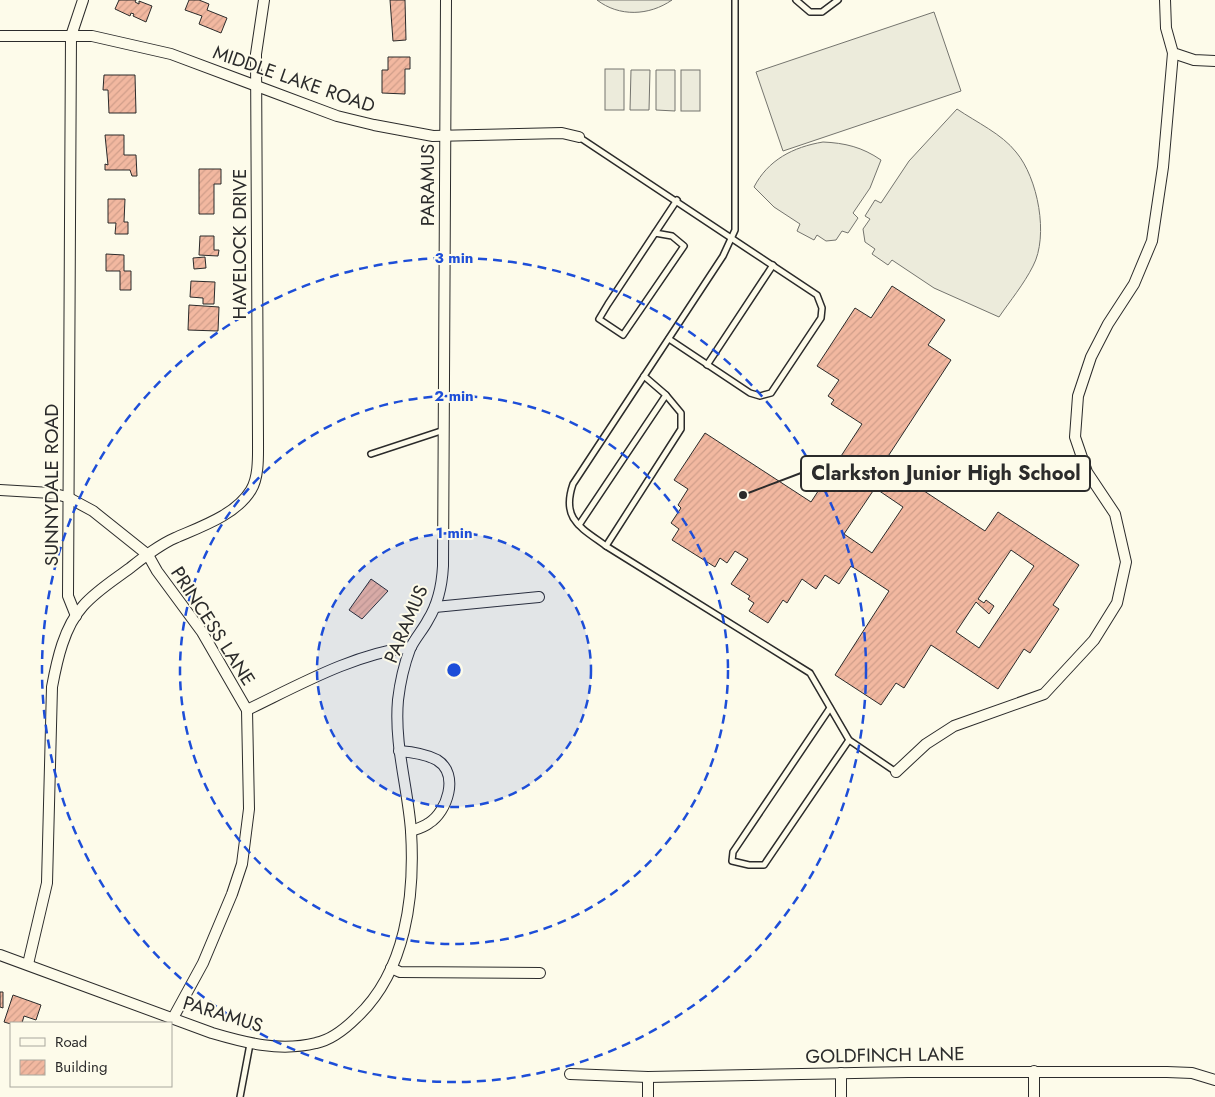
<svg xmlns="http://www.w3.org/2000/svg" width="1215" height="1097" font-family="Jost,sans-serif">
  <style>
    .pitch { fill: #ecebdb; stroke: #74746e }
    .building { fill: url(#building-hatch); stroke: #2b2b2b; fill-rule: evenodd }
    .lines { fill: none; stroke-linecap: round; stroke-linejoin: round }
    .lane-casing { stroke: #2b2b2b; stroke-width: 8 }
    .street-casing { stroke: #2b2b2b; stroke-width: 12 }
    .lane { stroke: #fdfbea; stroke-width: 5 }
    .street { stroke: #fdfbea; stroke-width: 10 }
    .ring { fill: none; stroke: #1d4ed8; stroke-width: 2.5; stroke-dasharray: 9 6 }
    .labels { text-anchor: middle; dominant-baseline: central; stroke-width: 4; stroke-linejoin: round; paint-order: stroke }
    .street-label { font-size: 19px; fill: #2b2b2b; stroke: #fdfbea }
    .centre { fill: #1d4ed8; stroke: #fdfbea; stroke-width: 2.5 }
    .ring-label { font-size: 15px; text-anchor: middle; font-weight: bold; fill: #1d4ed8; stroke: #fdfbea; stroke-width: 4; stroke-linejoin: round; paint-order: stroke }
    .leader { fill: none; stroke: #2b2b2b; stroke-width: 2 }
    .callout-dot { fill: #2b2b2b; stroke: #fdfbea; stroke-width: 2 }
    .callout { fill: #fdfbea; stroke: #2b2b2b; stroke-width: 2 }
    .callout-label { font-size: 20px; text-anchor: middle; font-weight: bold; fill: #2b2b2b }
  </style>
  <defs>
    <pattern id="building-hatch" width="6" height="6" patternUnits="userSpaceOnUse" patternTransform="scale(1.25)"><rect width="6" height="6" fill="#f2b8a0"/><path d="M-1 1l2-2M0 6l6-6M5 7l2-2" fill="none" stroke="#d09e8a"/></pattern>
  </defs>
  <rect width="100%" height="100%" fill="#fdfbea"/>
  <g class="pitch">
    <path d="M597,0H672C649,16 619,17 597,0Z"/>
    <polygon points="934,12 961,91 783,151 756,72"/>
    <rect x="605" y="69" width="19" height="41"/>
    <polygon points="631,70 650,70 649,110 630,110"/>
    <polygon points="656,70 675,70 675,111 656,110"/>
    <rect x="681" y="70" width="19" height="41"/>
    <path d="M957,109C976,122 1002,134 1016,152C1038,178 1049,236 1033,266C1024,284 1010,301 999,317L934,288L892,260L888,265L872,254L875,249L865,242L863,229L870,219L865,216L875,200L881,203L909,161Z"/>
    <path d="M823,142C845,143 862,147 881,160L870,188L853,213L858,218L848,233L842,231L836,240L826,241L817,235L814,240L797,231L800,224L774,207L754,187C768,160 793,147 823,142Z"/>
  </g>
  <g class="building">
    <polygon points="119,0 136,0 135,2 139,4 139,1 152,6 146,22 133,16 134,14 131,13 130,16 115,9"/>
    <polygon points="189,0 199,0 209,4 207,10 227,18 221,33 199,24 202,16 185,10"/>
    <polygon points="390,0 405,0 406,40 393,41"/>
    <polygon points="388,57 410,57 410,69 405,69 405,94 382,93 382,70 388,70"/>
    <polygon points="104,75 135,75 136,113 109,113 108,90 103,90"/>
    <polygon points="105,135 124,135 124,155 136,155 137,176 132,176 130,170 105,170 105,164 108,165"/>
    <polygon points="199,169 221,169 221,184 214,184 214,214 199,214"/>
    <polygon points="108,199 125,199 124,222 128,222 128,234 115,234 116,223 108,223"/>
    <polygon points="200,236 214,236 214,250 219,250 218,256 199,255"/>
    <polygon points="106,254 124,255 124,271 131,271 131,290 120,290 120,271 106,271"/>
    <polygon points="205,257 206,268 194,269 193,258"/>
    <polygon points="191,281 215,282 214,304 203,304 203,298 190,297"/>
    <path d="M892,286L945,320L928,345L951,360L883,464L985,531L998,512L1079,565L1053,605L1059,609L1030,653L1024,649L998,689L931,645L904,688L896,683L881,705L835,675L889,591L851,566L839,584L825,575L816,589L802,579L787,603L783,600L768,623L749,611L754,603L748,599L750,596L731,584L748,559L735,551L727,563L720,558L715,567L672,540L679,529L671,523L681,508L678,505L688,489L674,480L705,433L811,502L862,424L831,404L834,400L828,396L839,380L817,366L855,308L871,318ZM875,488L903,507L872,553L844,534ZM1011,550L1034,566L979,648L956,632L976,602L989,614L994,606L986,600L984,603L978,599Z"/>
    <polygon points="189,305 219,307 218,331 188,330"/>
    <polygon points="371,579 388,591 362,619 349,610"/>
    <polygon points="0,992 3,992 3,1008 0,1007"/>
    <polygon points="13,995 41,1005 36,1020 24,1016 22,1023 11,1024 4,1022"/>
  </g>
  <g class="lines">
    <defs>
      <g id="lane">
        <path d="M735,0V230L723,256L573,484C561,519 580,527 606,546L810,673L849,740L896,772"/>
        <polyline points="796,0 810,12 822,12 838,0"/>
        <polyline points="579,137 817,295 822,308 821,318 771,393 760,396 750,393 669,339"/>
        <polyline points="655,233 672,236 684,246 623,335 599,319 608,304 677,200"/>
        <polyline points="707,365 773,265"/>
        <polyline points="371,454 444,430"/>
        <polyline points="579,525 666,395"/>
        <polyline points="606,546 681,429 681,413 666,395 644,376"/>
        <polyline points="830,708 733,852 732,861 749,865 764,865 849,740"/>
        <polyline points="240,1097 250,1044"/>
      </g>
      <g id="street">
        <polyline points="1165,0 1166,28 1173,53 1194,60 1215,61"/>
        <polyline points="0,36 92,36 171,54 337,116 374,125 433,136 562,133 579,137"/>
        <polyline points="0,490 51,493 67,497 93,511 148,555 157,571 202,632 247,710 249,809 242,864 232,894 203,963 173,1018"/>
        <polyline points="435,607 539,597"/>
        <polyline points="76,616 68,596 71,36 83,0"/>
        <path d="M247,710C299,685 353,654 411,647"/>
        <path d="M399,751C412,752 426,754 437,760C460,774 447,812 429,823C424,827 417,829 411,831"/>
        <polyline points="896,772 926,744 954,726 1044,694 1094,640 1117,603 1126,562 1115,514 1087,472 1075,437 1078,396 1091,357 1108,324 1134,284 1152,241 1163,167 1173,53"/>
        <path d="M0,955L212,1033C246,1043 280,1052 316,1043C331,1040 346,1028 357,1017C406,971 415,896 411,831C408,788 394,745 398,700C400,683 404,665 410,649C415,638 423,630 428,620C438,604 442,585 443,566L446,0"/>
        <path d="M28,964L47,883L52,687C57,660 64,627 83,606C96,591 114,580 130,568C144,557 159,545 175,538C200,527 236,515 251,490C259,477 258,456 258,441L256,54L264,0"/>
        <polyline points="391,968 400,972 540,973"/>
        <polyline points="1034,1071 1034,1097"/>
        <polyline points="841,1073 841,1097"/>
        <polyline points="570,1074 648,1077 908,1072 1167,1072 1192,1073 1215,1080"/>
        <polyline points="648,1077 648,1097"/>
      </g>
    </defs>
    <use href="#lane" class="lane-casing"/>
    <use href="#street" class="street-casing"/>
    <use href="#lane" class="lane"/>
    <use href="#street" class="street"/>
  </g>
  <circle cx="454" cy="670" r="137" fill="#1d4ed8" fill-opacity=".12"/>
  <g class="ring">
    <circle cx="454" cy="670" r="137"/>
    <circle cx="454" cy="670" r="274"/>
    <circle cx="454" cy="670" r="412"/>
  </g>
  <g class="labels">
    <g class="street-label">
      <text transform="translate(294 79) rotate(19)">MIDDLE LAKE ROAD</text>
      <text transform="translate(427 185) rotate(-90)">PARAMUS</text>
      <text transform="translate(239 244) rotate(-90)">HAVELOCK DRIVE</text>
      <text transform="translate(51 485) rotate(-90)">SUNNYDALE ROAD</text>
      <text transform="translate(406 624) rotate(-67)">PARAMUS</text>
      <text transform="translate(213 626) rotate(57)">PRINCESS LANE</text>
      <text transform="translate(223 1014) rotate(17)">PARAMUS</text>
      <text transform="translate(885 1055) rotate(-1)">GOLDFINCH LANE</text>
    </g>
  </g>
  <circle cx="454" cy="670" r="8" class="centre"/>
  <g class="ring-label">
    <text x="454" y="263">3 min</text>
    <text x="454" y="401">2 min</text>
    <text x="454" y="538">1 min</text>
  </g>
  <path class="leader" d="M743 495L801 473"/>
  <circle class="callout-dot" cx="743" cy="495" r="5"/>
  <rect class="callout" x="801" y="456" width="289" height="35" rx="5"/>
  <g class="callout-label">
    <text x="946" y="480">Clarkston Junior High School</text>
  </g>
  <rect x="10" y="1022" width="162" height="65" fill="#fdfbea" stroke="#a9a89e"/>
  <rect x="20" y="1038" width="25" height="8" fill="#fdfbea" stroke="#a9a89e"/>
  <text x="55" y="1047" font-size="15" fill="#2b2b2b">Road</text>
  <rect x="20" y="1060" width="25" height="15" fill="url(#building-hatch)" stroke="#a9a89e"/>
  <text x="55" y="1072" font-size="15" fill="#2b2b2b">Building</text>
</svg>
